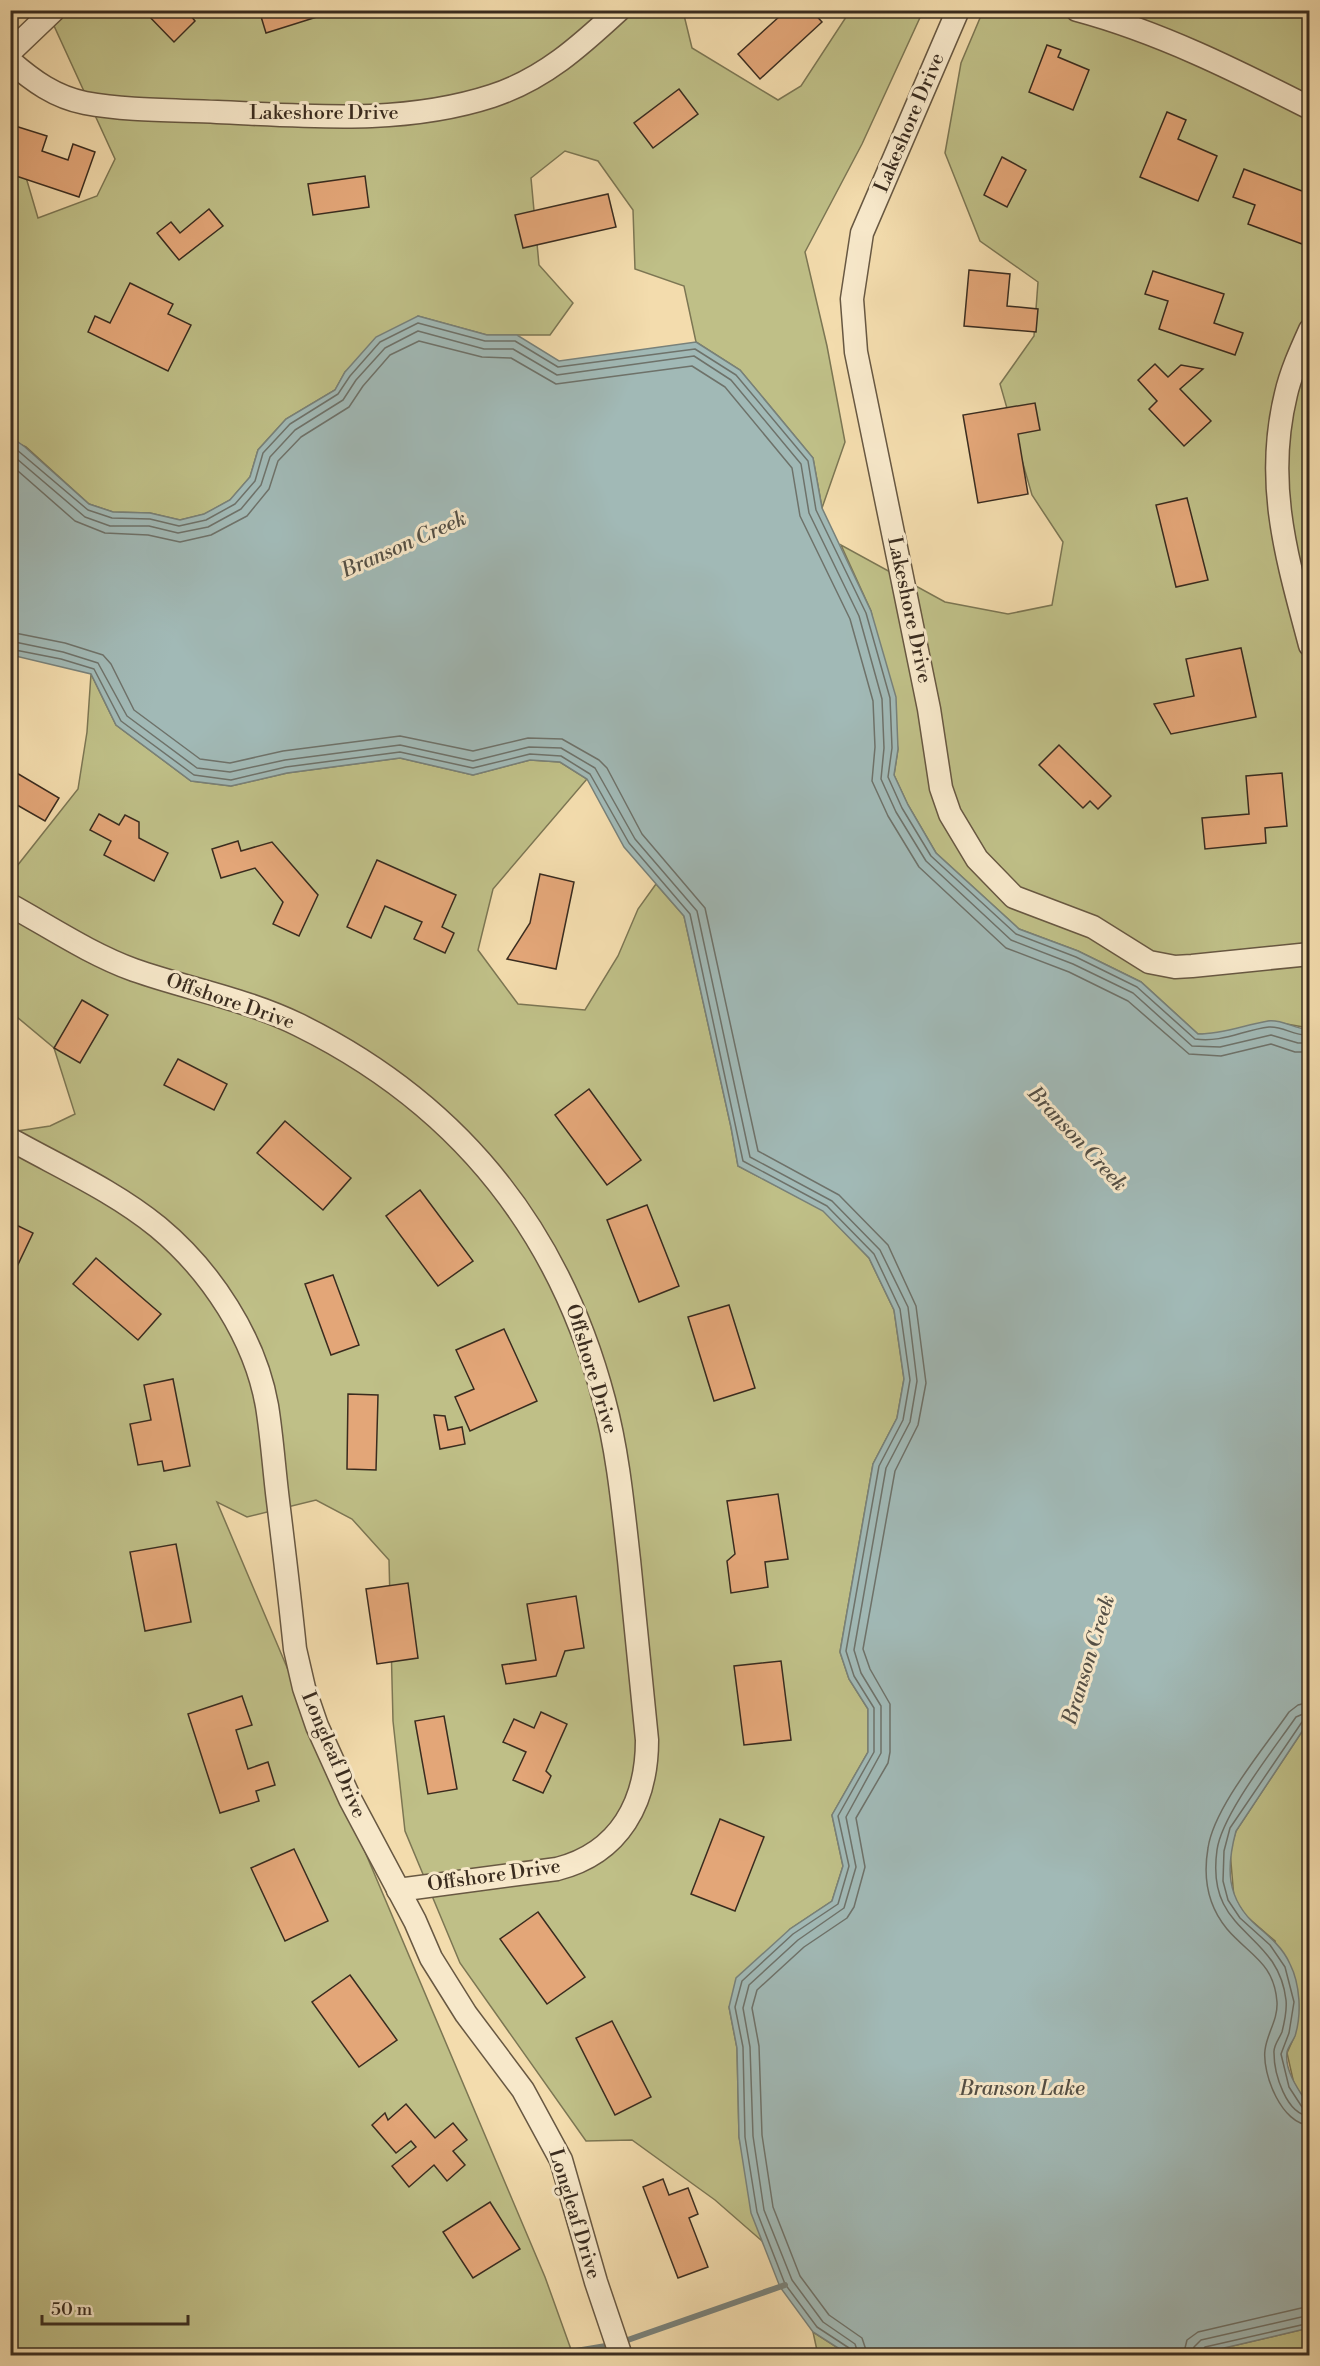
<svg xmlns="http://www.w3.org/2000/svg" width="1320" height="2366" font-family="'Libre Bodoni',serif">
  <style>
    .green { fill: #bfbf87; stroke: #7c7653; stroke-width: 1.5 }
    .water { fill: #a1b9b6; stroke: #78817a; stroke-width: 1.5 }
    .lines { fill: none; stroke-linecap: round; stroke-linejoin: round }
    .shore { stroke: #6e726a; stroke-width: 1.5 }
    .stream { stroke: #78817a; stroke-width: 6 }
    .building { fill: #e3a678; stroke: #3a2c1f; stroke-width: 1.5 }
    .minor-casing { stroke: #685842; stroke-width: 25 }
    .minor { stroke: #f7e8ca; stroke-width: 22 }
    .labels { text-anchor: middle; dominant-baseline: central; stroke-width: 6; stroke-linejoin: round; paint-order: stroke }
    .street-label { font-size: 20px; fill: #3a2c1f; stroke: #f7e8ca }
    .water-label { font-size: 21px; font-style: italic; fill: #544f45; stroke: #f7e8ca }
  </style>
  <rect width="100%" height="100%" fill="#f3dcad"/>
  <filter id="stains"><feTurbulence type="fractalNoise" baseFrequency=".00333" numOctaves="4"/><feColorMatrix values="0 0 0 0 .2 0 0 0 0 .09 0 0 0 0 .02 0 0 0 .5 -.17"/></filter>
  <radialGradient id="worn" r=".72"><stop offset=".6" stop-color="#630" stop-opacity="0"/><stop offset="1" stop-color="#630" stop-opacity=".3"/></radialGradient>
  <g class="green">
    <polygon points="26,11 683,11 692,48 778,100 801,86 850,11 923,11 862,144 805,252 827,346 845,442 822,508 813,458 740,370 696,342 684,286 635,269 633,210 598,161 565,151 531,178 539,265 573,303 550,335 487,335 418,316 345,372 335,390 286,419 258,450 250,477 230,500 205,514 180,520 150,513 113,512 89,504 26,447 11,440 10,147 20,157 38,218 97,196 115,159 49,15"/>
    <polygon points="983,11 1309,11 1309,1028 1270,1021 1219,1034 1198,1034 1141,982 1078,951 1019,929 936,853 908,805 894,775 898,749 871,611 841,545 945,602 1008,614 1052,605 1063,542 1032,495 1000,384 1034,336 1038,282 980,241 945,153 961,63"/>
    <polygon points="91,674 116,725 191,781 231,786 287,773 400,758 473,775 530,760 560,762 587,779 493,889 478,950 518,1004 585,1010 618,956 638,909 656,884 684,916 731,1127 738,1166 823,1210 869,1258 894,1310 904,1379 897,1418 873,1464 840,1652 849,1679 868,1709 868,1752 832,1815 843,1866 832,1901 790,1929 729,2007 737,2048 739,2137 762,2241 715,2200 632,2140 586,2141 460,1963 405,1831 393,1721 389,1560 352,1519 316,1500 247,1517 217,1502 545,2277 573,2355 11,2356 11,1132 50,1126 75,1114 54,1048 11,1012 11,868 17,866 78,789 87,732"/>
    <polygon points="1309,1721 1309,2106 1294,2084 1287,2053 1295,2035 1275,1941 1245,1915 1234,1898 1230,1851 1236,1831"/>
    <polygon points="1309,2328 1309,2355 1194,2355"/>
    <polygon points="813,2332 849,2355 818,2355"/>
  </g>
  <path class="water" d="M418,316L487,335H517L559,361L696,342L740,370L813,458L822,508L871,611L896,697L898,749L894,775L908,805L936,853L1019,929L1078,951L1141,982L1198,1034C1223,1034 1244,1025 1268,1021C1283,1019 1296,1030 1309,1029V1721L1236,1831C1226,1868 1226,1899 1257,1926C1270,1937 1283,1948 1290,1964C1300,1984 1302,2014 1295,2036C1293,2041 1288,2047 1287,2052C1284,2071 1300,2092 1309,2106V2328L1194,2355H849L813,2332L780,2287L751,2213L739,2137L737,2048L729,2007L736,1978L790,1929L832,1901L843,1866L832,1815L868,1752V1709L849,1679L840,1652L873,1464L897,1418L904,1379L894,1310L869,1258L823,1211L738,1166L731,1127L684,916L624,847L587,779L560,762L530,760L473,775L400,758L287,773L231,786L191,781L116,725L91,674L11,655V437L25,447L89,504L113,512L150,513L180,520L204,514L230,500L250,477L258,450L286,419L335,390L345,372L376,337Z"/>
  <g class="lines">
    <g class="shore">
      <path d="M10,444L88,510L112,518L150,519L179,526L206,520L235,504L255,481L263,453L290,424L338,394L350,376L380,342L418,323L485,341H515L558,367L695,349L736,375L808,461L816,510L866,613L890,698L892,748L888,777L902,808L931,856L1016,934L1076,957L1137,987L1195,1039C1222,1043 1243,1030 1269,1027C1284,1026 1295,1037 1310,1035"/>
      <polyline points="10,453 85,517 110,526 149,526 178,533 208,527 241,509 261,485 270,457 295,430 343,400 356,380 385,348 418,331 484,349 513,349 557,375 694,356 731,380 801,464 809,513 859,616 882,699 884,748 881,779 896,812 926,861 1011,940 1073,964 1133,993 1192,1046 1220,1047 1271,1035 1298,1043 1310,1043"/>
      <polyline points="10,464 75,521 105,533 148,535 180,542 211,535 247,516 269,489 278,461 301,437 349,407 363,386 390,355 419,341 482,357 511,358 556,384 692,366 725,387 792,468 800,516 850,619 873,701 875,747 872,781 888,816 919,867 1006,948 1069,972 1128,1001 1189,1054 1221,1056 1271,1044 1295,1052 1310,1052"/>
      <polyline points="10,632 65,643 103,655 111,664 134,710 200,759 230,763 283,751 400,736 473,751 528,738 562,739 599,760 607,768 642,834 705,908 758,1151 839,1195 888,1245 916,1306 926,1383 918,1425 895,1471 863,1649 870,1669 890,1704 890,1752 888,1763 856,1818 865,1867 854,1907 847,1918 804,1947 757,1990 752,2008 759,2046 762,2135 773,2207 800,2276 829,2315 862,2338 868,2356"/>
      <polyline points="10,641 63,652 98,663 127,716 197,768 230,772 285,760 400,745 473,761 529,747 561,748 595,768 635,839 697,911 750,1157 832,1201 880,1250 908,1307 917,1381 910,1422 886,1468 854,1650 861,1673 881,1706 881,1753 846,1817 856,1867 844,1908 798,1940 749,1985 743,2008 750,2047 753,2136 764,2210 792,2280 823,2322 855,2344 859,2356"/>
      <polyline points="10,649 61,659 94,669 121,721 194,775 231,780 286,767 400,752 473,768 530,754 561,756 590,774 629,843 690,914 743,1161 827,1206 874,1254 900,1309 910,1380 903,1420 879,1466 846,1651 854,1676 874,1708 874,1752 838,1816 849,1866 838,1904 793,1934 742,1981 735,2007 743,2047 745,2137 757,2212 785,2284 817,2327 849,2348 851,2356"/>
      <path d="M1310,1702L1298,1705L1289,1712C1265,1747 1214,1807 1208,1848C1203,1877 1208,1906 1227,1929C1249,1955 1274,1962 1277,2002C1278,2020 1267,2033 1265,2050C1262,2074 1282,2125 1310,2125"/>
      <path d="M1310,1711L1296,1717C1274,1749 1222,1814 1217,1850C1205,1936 1278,1929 1286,2000C1287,2009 1284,2024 1282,2032C1279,2039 1273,2046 1274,2053C1274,2073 1286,2115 1310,2116"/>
      <polyline points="1310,1719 1302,1722 1230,1828 1224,1851 1223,1881 1228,1900 1240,1918 1270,1945 1285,1967 1294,2002 1289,2033 1281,2054 1289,2087 1302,2107 1310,2109"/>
      <polyline points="1183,2356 1187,2340 1198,2332 1310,2306"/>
      <polyline points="1192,2356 1194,2347 1201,2340 1310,2315"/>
      <polyline points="1199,2356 1205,2347 1310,2323"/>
    </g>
    <g class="stream">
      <polyline points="622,2342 785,2285"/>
      <polyline points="546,2356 612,2345"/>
    </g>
  </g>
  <g class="building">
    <polygon points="143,10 186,10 195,21 174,42"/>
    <polygon points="259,10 318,10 320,16 266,33"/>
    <polygon points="775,10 811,10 822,22 760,79 738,54 780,16"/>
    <polygon points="1047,45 1061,50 1058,57 1089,70 1073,110 1029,92"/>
    <polygon points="679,89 698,114 653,148 634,123"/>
    <polygon points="1167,112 1186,120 1178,139 1217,156 1198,201 1140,177"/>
    <polygon points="12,125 47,136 42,151 68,160 73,144 95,152 79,197 10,174"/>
    <polygon points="1002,157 1026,170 1007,207 984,195"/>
    <polygon points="1244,169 1310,194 1310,224 1302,244 1248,224 1255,205 1233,197"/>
    <polygon points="365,176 369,207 313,215 308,184"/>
    <polygon points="608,194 616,227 523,248 515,215"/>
    <polygon points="209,209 223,226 179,260 157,233 171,222 180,233"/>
    <polygon points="969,270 1010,274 1007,306 1038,309 1036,332 964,326"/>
    <polygon points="1153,271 1224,294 1214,323 1243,333 1235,355 1159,329 1168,301 1145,294"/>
    <polygon points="130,283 173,304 168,314 191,325 168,371 88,332 95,316 110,323"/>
    <polygon points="1155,364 1168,377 1181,365 1203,369 1180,389 1211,421 1184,446 1149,409 1157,401 1138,380"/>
    <polygon points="1035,403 1040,430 1018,434 1028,494 978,503 963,415"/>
    <polygon points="1187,498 1208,580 1176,587 1156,505"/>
    <polygon points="1241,648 1256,717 1171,734 1154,704 1194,696 1186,659"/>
    <polygon points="1059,745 1111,796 1098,809 1090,801 1083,808 1039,765"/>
    <polygon points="10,769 59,798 45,821 10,801"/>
    <polygon points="1282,773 1287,826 1265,828 1266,843 1205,849 1202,818 1249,814 1246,776"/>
    <polygon points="99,814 119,825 125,815 139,822 139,838 168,853 154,881 104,855 111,841 90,830"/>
    <polygon points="238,841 241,851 272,842 318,895 299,936 273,924 283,902 255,868 221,878 212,849"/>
    <polygon points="377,860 456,895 442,927 454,933 445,953 414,939 422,922 385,906 371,938 347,927"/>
    <polygon points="540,874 574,882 556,969 507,959 530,923"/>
    <polygon points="82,1000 108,1015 80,1063 54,1048"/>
    <polygon points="178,1059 227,1084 214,1110 164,1085"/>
    <polygon points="589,1089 641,1160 607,1185 555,1115"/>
    <polygon points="285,1121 351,1178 323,1210 257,1153"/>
    <polygon points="420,1190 473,1261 438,1286 386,1216"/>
    <polygon points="647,1205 679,1286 639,1302 607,1220"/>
    <polygon points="10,1222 33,1233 13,1275 10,1274"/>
    <polygon points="96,1258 161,1314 138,1340 73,1284"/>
    <polygon points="333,1275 359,1345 331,1355 305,1284"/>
    <polygon points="729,1305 755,1388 714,1401 688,1317"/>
    <polygon points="504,1329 537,1401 470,1431 455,1397 474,1389 456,1350"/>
    <polygon points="173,1379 190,1466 164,1471 162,1461 138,1465 130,1424 151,1420 144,1385"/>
    <polygon points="348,1394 378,1395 376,1470 347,1469"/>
    <polygon points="434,1415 445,1416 448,1430 462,1427 465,1444 440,1449"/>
    <polygon points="778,1494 788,1559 765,1562 768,1587 731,1593 727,1561 735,1554 727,1501"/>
    <polygon points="176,1544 191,1622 145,1631 130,1552"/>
    <polygon points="408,1583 418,1658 377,1664 366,1589"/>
    <polygon points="576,1596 584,1648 565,1651 556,1676 506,1684 502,1665 536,1660 527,1604"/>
    <polygon points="781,1661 791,1740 744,1745 734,1666"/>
    <polygon points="242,1696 252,1725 236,1730 248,1769 268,1762 275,1785 256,1791 259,1801 220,1813 188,1714"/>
    <polygon points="541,1712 567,1724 546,1771 551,1776 543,1793 513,1780 526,1752 503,1742 514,1719 534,1728"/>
    <polygon points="444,1716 457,1789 428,1794 415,1721"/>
    <polygon points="720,1819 764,1837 735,1911 691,1894"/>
    <polygon points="294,1849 328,1921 285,1941 251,1868"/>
    <polygon points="538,1912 585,1977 547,2004 500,1939"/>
    <polygon points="350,1975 397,2040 359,2067 312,2002"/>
    <polygon points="612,2021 651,2097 615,2115 576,2038"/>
    <polygon points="406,2104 435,2138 453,2123 467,2140 453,2151 465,2165 447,2181 434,2165 409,2187 392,2166 416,2147 411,2141 396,2153 372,2125 385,2113 388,2120"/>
    <polygon points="663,2179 669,2195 688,2188 698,2214 689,2218 708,2267 678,2278 643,2187"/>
    <polygon points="490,2202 520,2249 473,2278 443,2232"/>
    <polygon points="746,2349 748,2356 719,2356"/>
  </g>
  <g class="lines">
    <defs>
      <g id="minor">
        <polyline points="958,10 862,233 852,299 856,352 929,709 941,788 950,814 977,859 1014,897 1093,927 1149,962 1175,967 1192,966 1310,954"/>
        <path d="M1077,10C1159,32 1235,70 1310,108"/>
        <polyline points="10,52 54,10"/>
        <path d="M10,61C33,81 55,97 85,103C128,111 173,110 217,112C309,116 403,125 492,96C544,79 580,46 619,10"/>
        <path d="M1310,330C1301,350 1291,372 1286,394C1264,484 1287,558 1310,645"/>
        <path d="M10,905C50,927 90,954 134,970C188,989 246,999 299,1025C457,1103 559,1229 604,1400C618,1452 623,1507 629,1560C635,1620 641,1680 647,1740C647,1802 620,1853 557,1869L398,1890"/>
        <path d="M10,1139C60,1167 114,1191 158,1227C211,1271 255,1338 267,1406C272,1437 274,1469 278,1501C284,1550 290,1600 295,1649L304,1688L317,1726L350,1799L415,1921L431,1958L466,2014L523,2090L561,2160L596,2282L621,2356"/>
      </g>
    </defs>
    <use href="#minor" class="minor-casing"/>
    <use href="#minor" class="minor"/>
  </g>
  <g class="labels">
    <g class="street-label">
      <text x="324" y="113">Lakeshore Drive</text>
      <text transform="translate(910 123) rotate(-67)">Lakeshore Drive</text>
      <text transform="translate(909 610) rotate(78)">Lakeshore Drive</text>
      <text transform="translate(230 1002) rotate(19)">Offshore Drive</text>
      <text transform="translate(591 1369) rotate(73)">Offshore Drive</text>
      <text transform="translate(333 1755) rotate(67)">Longleaf Drive</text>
      <text transform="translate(494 1876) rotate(-8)">Offshore Drive</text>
      <text transform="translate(574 2214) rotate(73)">Longleaf Drive</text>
    </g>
    <g class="water-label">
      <text transform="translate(404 545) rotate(-24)">Branson Creek</text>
      <text transform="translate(1077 1139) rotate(47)">Branson Creek</text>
      <text transform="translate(1089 1660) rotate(-73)">Branson Creek</text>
      <text x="1022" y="2089">Branson Lake</text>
    </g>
  </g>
  <rect width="1320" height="2366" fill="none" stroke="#f3dcad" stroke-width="36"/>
  <rect x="12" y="12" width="1296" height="2342" fill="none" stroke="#3a2c1f" stroke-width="3"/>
  <rect x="18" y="18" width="1284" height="2330" fill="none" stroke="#3a2c1f" stroke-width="1.5"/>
  <path d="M42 2315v9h146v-9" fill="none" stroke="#3a2c1f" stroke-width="3"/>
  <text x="51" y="2315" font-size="18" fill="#3a2c1f" stroke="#f7e8ca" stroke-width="4.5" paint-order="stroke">50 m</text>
  <rect width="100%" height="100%" filter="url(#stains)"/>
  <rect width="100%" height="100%" fill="url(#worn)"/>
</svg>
